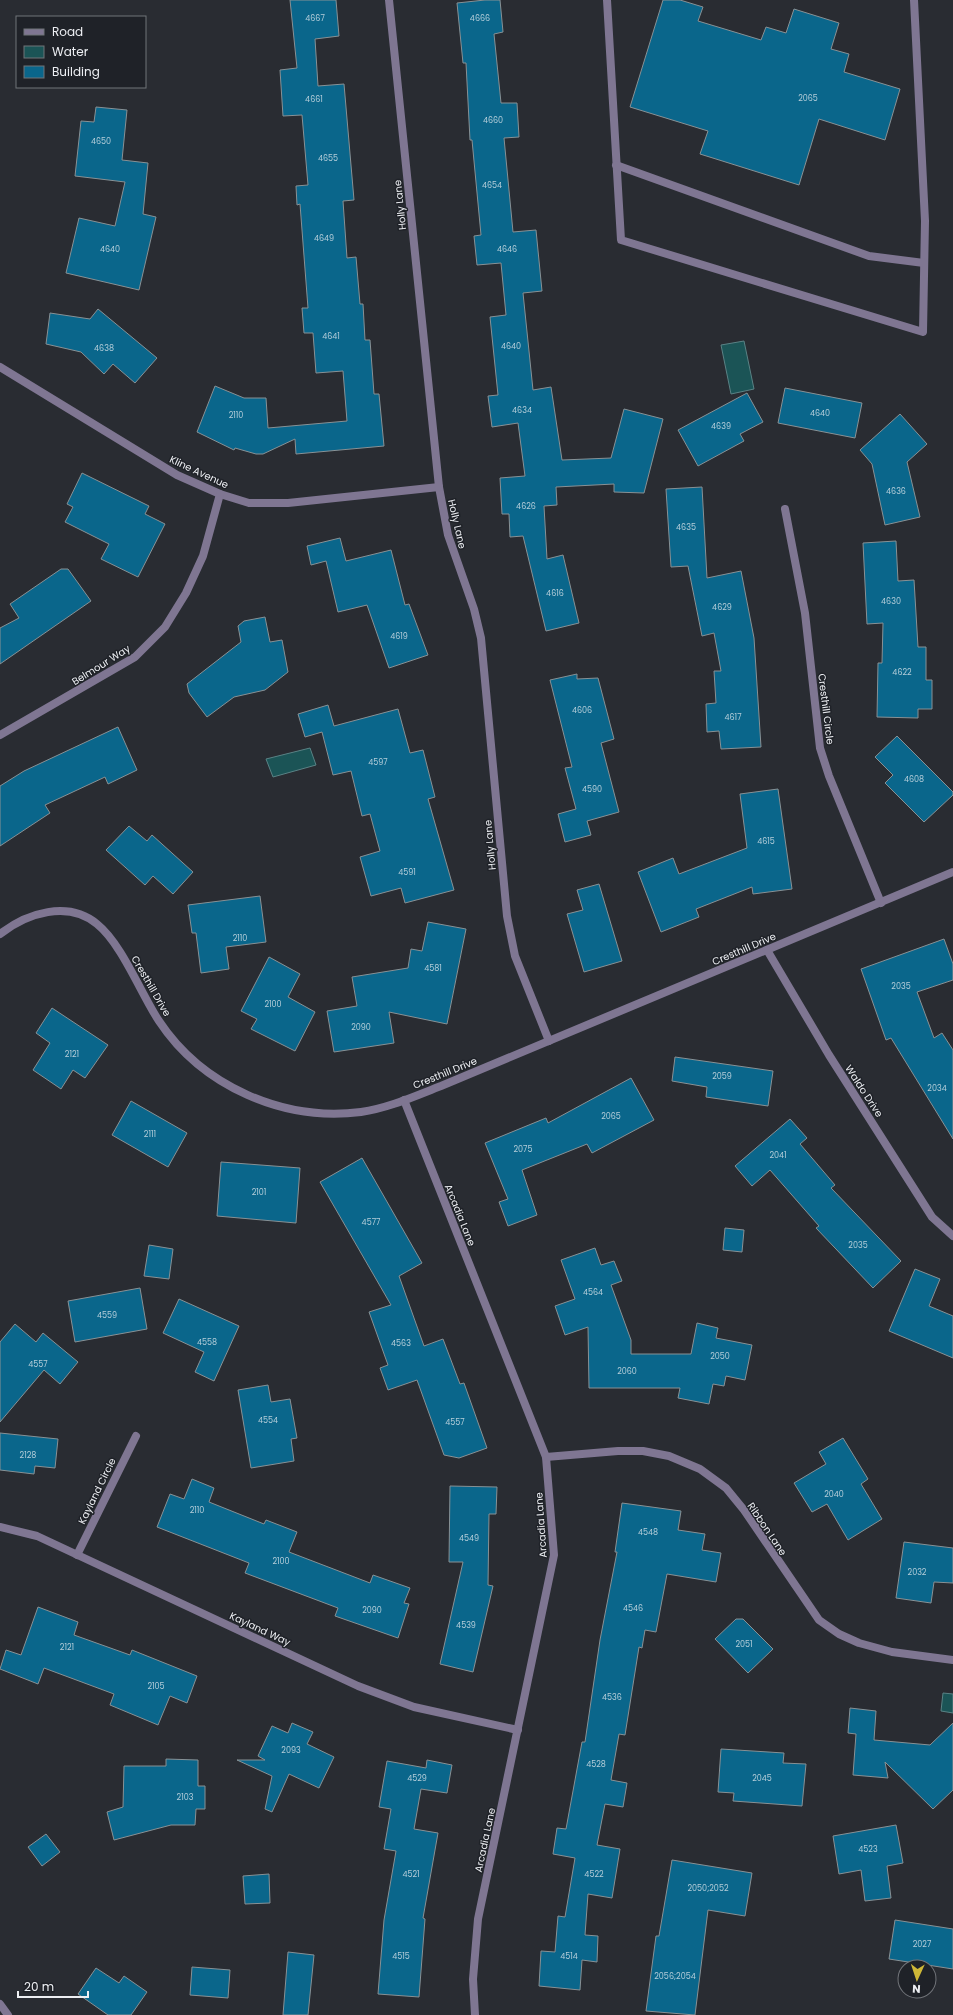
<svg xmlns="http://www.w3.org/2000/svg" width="953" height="2015" font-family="Poppins,sans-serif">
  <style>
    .water { fill: #1b5456; stroke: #5a8285 }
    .building { fill: #0a668b; stroke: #889195 }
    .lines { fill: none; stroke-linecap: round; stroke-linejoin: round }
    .lane { stroke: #7f7692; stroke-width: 8 }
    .street { stroke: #7f7692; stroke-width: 8 }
    .labels { text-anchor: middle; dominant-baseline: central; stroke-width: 3; stroke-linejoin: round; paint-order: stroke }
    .number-label { font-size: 8px; fill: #b4cdd9 }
    .street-label { font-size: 10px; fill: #edeff3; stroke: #1f2228 }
  </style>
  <rect width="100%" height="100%" fill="#292c32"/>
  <g class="water">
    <polygon points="744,341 754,389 731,394 721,345"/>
    <polygon points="310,748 316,765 273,777 266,759"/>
    <polygon points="943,1693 953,1694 953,1713 941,1711"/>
  </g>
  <g class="building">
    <polygon points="290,0 336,0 339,36 315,39 318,86 344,84 354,200 343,201 347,258 356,257 360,304 363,304 365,340 370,340 374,394 379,394 384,446 296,454 295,439 263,454 256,454 235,448 234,450 197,432 215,386 244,398 266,398 268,428 347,421 343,371 316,373 313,333 304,333 302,308 308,308 300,204 297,205 296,186 308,185 302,115 283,116 280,70 297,68"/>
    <polygon points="485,0 500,0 503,32 494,34 501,103 517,103 519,137 504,138 513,232 536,230 542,291 523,293 533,390 551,387 562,460 611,458 624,409 663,419 644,493 614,492 614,484 556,487 557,505 544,506 547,559 563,555 579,623 546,631 523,536 510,537 509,514 502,514 500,478 525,476 518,423 492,427 488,396 498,395 490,317 506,315 501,263 477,265 474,236 481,235 472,140 470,140 466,63 463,63 457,3"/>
    <polygon points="663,0 680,0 703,7 698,21 761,40 766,27 786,33 794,9 839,23 831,49 849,54 844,72 900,89 885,140 819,119 799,185 700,154 708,131 630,107"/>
    <polygon points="96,107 127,110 122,160 148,163 143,214 156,217 139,290 66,273 79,218 115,226 125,182 75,176 81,121 94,122"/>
    <polygon points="98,309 157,358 135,383 113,364 104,374 81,352 46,344 50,313 90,319"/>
    <polygon points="785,388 862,403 855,438 778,423"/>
    <polygon points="747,393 763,422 740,434 744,441 698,466 678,430"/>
    <polygon points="900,414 927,444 907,462 920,517 885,525 872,464 860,450"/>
    <polygon points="82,473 149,506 145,514 165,524 138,577 101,559 109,544 65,522 73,507 67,504"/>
    <polygon points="702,487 707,578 741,571 754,638 761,747 721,749 719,731 707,732 706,704 716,703 714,671 721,671 714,633 702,636 688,566 671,567 666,489"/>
    <polygon points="340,538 346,561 391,550 405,605 409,604 428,655 389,668 367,605 338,612 326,561 311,565 307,546"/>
    <polygon points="896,541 898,581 914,580 918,647 926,647 926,680 932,680 932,709 918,709 918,718 877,717 878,663 882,663 883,623 867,624 863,543"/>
    <polygon points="61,569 68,569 91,601 0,664 0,628 19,618 10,604"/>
    <polygon points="265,617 270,642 282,640 288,672 265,690 234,697 207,717 189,693 187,684 241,642 238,626 244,621"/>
    <polygon points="577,674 577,679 598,678 614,739 601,743 619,812 587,821 591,835 565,842 558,814 576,809 565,768 572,767 550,680"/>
    <polygon points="328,705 334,726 398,709 410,753 423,750 435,797 428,799 454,890 405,903 401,888 371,896 360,857 380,851 370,814 362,816 351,771 333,775 322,732 305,737 298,714"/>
    <polygon points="118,727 137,770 108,784 105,777 45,805 50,813 0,846 0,786 24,771"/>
    <polygon points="897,736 953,792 953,795 924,822 885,783 893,775 875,757"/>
    <polygon points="778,789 792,889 753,894 752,887 696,909 699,917 661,932 638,872 673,858 679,874 747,848 740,794"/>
    <polygon points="129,826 147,841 152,835 193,872 173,894 153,876 145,885 106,850"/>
    <polygon points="599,884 622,961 584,972 567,914 583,910 577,890"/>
    <polygon points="260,896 266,942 226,947 229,969 201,973 196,933 192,933 188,905"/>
    <polygon points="428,922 466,929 447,1024 389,1012 394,1043 334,1052 327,1011 357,1006 352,977 408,968 411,949 422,951"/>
    <polygon points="944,939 953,964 953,980 917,992 934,1038 942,1033 953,1050 953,1139 891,1038 886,1040 861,969"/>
    <polygon points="269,957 300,974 288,997 315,1012 295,1051 251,1029 257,1019 241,1011"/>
    <polygon points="52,1008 108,1045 85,1078 73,1070 61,1089 33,1070 50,1043 36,1033"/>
    <polygon points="675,1057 773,1071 768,1106 706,1097 707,1087 672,1081"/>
    <polygon points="631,1078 654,1120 592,1153 587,1144 522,1170 537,1215 508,1226 499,1202 508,1199 485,1143 546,1118 548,1123"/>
    <polygon points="131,1101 187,1133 168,1167 112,1135"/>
    <polygon points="790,1119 807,1138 800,1144 835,1185 831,1188 901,1261 873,1288 816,1228 819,1226 770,1170 752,1186 735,1166"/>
    <polygon points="362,1158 422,1263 399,1276 424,1346 443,1339 460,1384 464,1383 487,1448 459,1458 444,1455 417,1380 388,1390 380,1368 388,1365 369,1312 391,1305 320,1182"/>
    <polygon points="221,1162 300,1168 296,1223 217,1216"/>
    <polygon points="725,1228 744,1230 742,1252 723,1250"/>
    <polygon points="149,1245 173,1249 169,1279 144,1276"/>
    <polygon points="595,1248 601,1265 614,1261 622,1281 611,1285 631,1340 631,1354 691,1354 697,1323 718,1328 716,1338 752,1345 745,1380 726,1376 724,1386 713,1384 709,1404 678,1398 680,1388 589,1388 588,1327 565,1335 555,1306 575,1299 561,1260"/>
    <polygon points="915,1269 940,1279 929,1306 953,1316 953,1358 889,1331"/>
    <polygon points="140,1288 147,1329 75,1342 68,1301"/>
    <polygon points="179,1299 239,1326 214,1381 195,1372 204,1352 163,1333"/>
    <polygon points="15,1324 36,1342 43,1333 78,1362 60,1384 44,1370 0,1422 0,1342"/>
    <polygon points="268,1385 271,1402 290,1399 297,1438 291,1439 294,1461 251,1468 238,1390"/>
    <polygon points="0,1433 58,1439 55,1468 35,1466 34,1474 0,1470"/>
    <polygon points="843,1438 868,1479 861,1484 882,1519 848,1540 827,1504 812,1512 794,1483 826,1464 819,1452"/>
    <polygon points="192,1479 214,1488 209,1502 264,1524 266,1520 297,1532 289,1552 370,1583 373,1575 410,1588 404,1603 409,1604 398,1638 335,1616 338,1608 245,1573 249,1563 157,1527 170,1494 184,1499"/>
    <polygon points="450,1486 497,1487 496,1514 489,1514 488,1585 493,1586 473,1672 440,1664 463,1562 449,1562"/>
    <polygon points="622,1503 681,1511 678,1530 705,1534 702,1550 721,1553 716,1582 667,1574 656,1632 645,1630 642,1648 639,1647 625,1735 619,1734 611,1780 627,1783 623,1807 605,1804 597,1845 620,1849 612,1898 588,1894 585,1935 598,1936 597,1962 582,1960 580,1990 539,1986 541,1951 555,1952 558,1916 565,1917 575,1858 553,1854 557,1828 566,1829 582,1742 585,1742 600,1640 617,1552 615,1552"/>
    <polygon points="904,1542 953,1548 953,1583 934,1582 931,1603 896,1598"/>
    <polygon points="38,1607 78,1622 74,1635 130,1655 132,1650 197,1676 187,1703 170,1696 158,1725 110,1705 114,1694 44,1668 38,1684 0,1669 6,1650 21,1655"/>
    <polygon points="736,1619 743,1619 773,1649 748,1673 715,1639"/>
    <polygon points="850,1708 876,1711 874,1740 930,1745 953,1723 953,1790 933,1809 885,1762 888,1778 853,1775 856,1734 848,1733"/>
    <polygon points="292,1723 313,1732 307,1744 334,1757 319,1788 289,1774 272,1812 265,1809 272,1776 237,1760 265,1760 258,1756 272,1726 288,1733"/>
    <polygon points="721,1749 784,1753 783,1763 806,1764 802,1806 733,1801 734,1793 718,1792"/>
    <polygon points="166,1759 198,1760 198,1786 205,1786 205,1809 196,1809 195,1825 171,1825 114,1840 107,1812 123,1807 124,1766 166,1766"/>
    <polygon points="427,1760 452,1765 447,1793 421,1789 414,1829 438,1833 423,1918 425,1919 419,1997 378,1994 384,1920 396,1851 384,1849 391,1809 379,1807 387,1761 426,1768"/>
    <polygon points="896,1825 903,1863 887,1866 891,1898 865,1901 861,1870 839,1874 833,1836"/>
    <polygon points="46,1834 60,1852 42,1866 28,1847"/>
    <polygon points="672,1860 752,1873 745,1916 708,1910 695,2015 646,2011 656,1936 659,1936"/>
    <polygon points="269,1874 270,1903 245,1904 243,1876"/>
    <polygon points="895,1920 953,1929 953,1969 889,1959"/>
    <polygon points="288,1952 314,1955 308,2015 283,2015"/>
    <polygon points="192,1967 230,1970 228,1998 190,1995"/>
    <polygon points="96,1968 119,1983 124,1976 147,1992 131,2015 108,2015 78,1994"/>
  </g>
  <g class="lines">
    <g class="lane">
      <polyline points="607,0 621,240 923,332 925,221 914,0"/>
      <polyline points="616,165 869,256 924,263"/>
    </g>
    <g class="street">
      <polyline points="389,0 439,487 448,535 474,609 481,638 507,916 515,956 549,1041"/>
      <polyline points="0,367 177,475 220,494 249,503 288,503 439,487"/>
      <polyline points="785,509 805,613 820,748 829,776 881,903"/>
      <polyline points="0,735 135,657 165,627 186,593 203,556 220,494"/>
      <path d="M0,934C27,913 68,900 97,924C122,944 141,994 159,1021C202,1086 283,1122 361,1112C389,1108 415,1096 441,1086L953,872"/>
      <polyline points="767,950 829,1055 932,1217 953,1236"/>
      <polyline points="404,1100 546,1457 554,1555 478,1919 473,1979 475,2015"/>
      <polyline points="546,1457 618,1451 643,1451 669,1456 700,1469 726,1488 744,1510 819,1620 839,1634 859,1643 892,1652 953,1660"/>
      <polyline points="0,1527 37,1536 358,1686 414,1707 518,1730"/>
      <polyline points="77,1555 136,1436"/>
      <polyline points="0,2004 8,2015"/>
    </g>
  </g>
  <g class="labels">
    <g class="number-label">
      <text x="315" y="18">4667</text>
      <text x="480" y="18">4666</text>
      <text x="808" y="98">2065</text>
      <text x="314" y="99">4661</text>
      <text x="493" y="120">4660</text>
      <text x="101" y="141">4650</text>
      <text x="328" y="158">4655</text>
      <text x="492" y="185">4654</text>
      <text x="324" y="238">4649</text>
      <text x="110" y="249">4640</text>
      <text x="507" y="249">4646</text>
      <text x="331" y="336">4641</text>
      <text x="511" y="346">4640</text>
      <text x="104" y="348">4638</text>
      <text x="522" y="410">4634</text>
      <text x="820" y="413">4640</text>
      <text x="236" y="415">2110</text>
      <text x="721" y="426">4639</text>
      <text x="896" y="491">4636</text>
      <text x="526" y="506">4626</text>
      <text x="686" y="527">4635</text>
      <text x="555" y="593">4616</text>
      <text x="891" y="601">4630</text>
      <text x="722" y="607">4629</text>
      <text x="399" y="636">4619</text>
      <text x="902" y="672">4622</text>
      <text x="582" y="710">4606</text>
      <text x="733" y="717">4617</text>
      <text x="378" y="762">4597</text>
      <text x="914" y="779">4608</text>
      <text x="592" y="789">4590</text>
      <text x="766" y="841">4615</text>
      <text x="407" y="872">4591</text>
      <text x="240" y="938">2110</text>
      <text x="433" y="968">4581</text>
      <text x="901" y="986">2035</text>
      <text x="273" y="1004">2100</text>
      <text x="361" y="1027">2090</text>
      <text x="72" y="1054">2121</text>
      <text x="722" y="1076">2059</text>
      <text x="937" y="1088">2034</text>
      <text x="611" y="1116">2065</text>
      <text x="150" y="1134">2111</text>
      <text x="523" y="1149">2075</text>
      <text x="778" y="1155">2041</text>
      <text x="259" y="1192">2101</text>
      <text x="371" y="1222">4577</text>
      <text x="858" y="1245">2035</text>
      <text x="593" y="1292">4564</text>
      <text x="107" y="1315">4559</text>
      <text x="207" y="1342">4558</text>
      <text x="401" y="1343">4563</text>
      <text x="720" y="1356">2050</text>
      <text x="38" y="1364">4557</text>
      <text x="627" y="1371">2060</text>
      <text x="268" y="1420">4554</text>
      <text x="455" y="1422">4557</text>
      <text x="28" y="1455">2128</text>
      <text x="834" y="1494">2040</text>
      <text x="197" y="1510">2110</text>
      <text x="648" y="1532">4548</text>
      <text x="469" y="1538">4549</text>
      <text x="281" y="1561">2100</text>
      <text x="917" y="1572">2032</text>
      <text x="633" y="1608">4546</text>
      <text x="372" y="1610">2090</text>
      <text x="466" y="1625">4539</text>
      <text x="744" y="1644">2051</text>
      <text x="67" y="1647">2121</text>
      <text x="156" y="1686">2105</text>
      <text x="612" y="1697">4536</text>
      <text x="291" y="1750">2093</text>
      <text x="596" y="1764">4528</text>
      <text x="417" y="1778">4529</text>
      <text x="762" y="1778">2045</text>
      <text x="185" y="1797">2103</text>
      <text x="868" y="1849">4523</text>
      <text x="411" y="1874">4521</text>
      <text x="594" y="1874">4522</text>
      <text x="708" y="1888">2050;2052</text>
      <text x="922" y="1944">2027</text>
      <text x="401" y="1956">4515</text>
      <text x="569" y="1956">4514</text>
      <text x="675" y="1976">2056;2054</text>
    </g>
    <g class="street-label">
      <text transform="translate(400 205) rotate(-96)">Holly Lane</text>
      <text transform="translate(199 472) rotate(25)">Kline Avenue</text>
      <text transform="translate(457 524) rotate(77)">Holly Lane</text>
      <text transform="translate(101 665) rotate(-32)">Belmour Way</text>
      <text transform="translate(826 709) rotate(83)">Cresthill Circle</text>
      <text transform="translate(490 845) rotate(-95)">Holly Lane</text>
      <text transform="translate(744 949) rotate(-23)">Cresthill Drive</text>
      <text transform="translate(151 986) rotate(60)">Cresthill Drive</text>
      <text transform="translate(445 1073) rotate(-22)">Cresthill Drive</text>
      <text transform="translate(864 1091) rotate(57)">Waldo Drive</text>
      <text transform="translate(460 1215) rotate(68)">Arcadia Lane</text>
      <text transform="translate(97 1491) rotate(-64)">Kayland Circle</text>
      <text transform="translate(541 1525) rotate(-94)">Arcadia Lane</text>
      <text transform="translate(767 1529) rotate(56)">Ribbon Lane</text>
      <text transform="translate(260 1629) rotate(25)">Kayland Way</text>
      <text transform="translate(485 1840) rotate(-78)">Arcadia Lane</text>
    </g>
  </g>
  <rect x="16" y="16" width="130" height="72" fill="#1f2228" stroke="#717479"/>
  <rect x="24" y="29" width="20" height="6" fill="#7f7692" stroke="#717479"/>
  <text x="52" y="36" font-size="12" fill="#edeff3">Road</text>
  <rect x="24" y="46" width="20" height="12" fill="#1b5456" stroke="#717479"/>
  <text x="52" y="56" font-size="12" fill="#edeff3">Water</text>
  <rect x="24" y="66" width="20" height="12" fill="#0a668b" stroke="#717479"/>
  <text x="52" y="76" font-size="12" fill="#edeff3">Building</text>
  <g transform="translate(917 1979) rotate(183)"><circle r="19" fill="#1f2228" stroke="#717479"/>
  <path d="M0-3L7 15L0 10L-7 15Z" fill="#cfb837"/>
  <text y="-6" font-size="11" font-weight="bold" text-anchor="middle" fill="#edeff3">N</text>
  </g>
  <path d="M18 1991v6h70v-6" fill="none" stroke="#edeff3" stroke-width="2"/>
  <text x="24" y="1991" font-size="12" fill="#edeff3" stroke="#1f2228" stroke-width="3" paint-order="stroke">20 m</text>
</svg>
